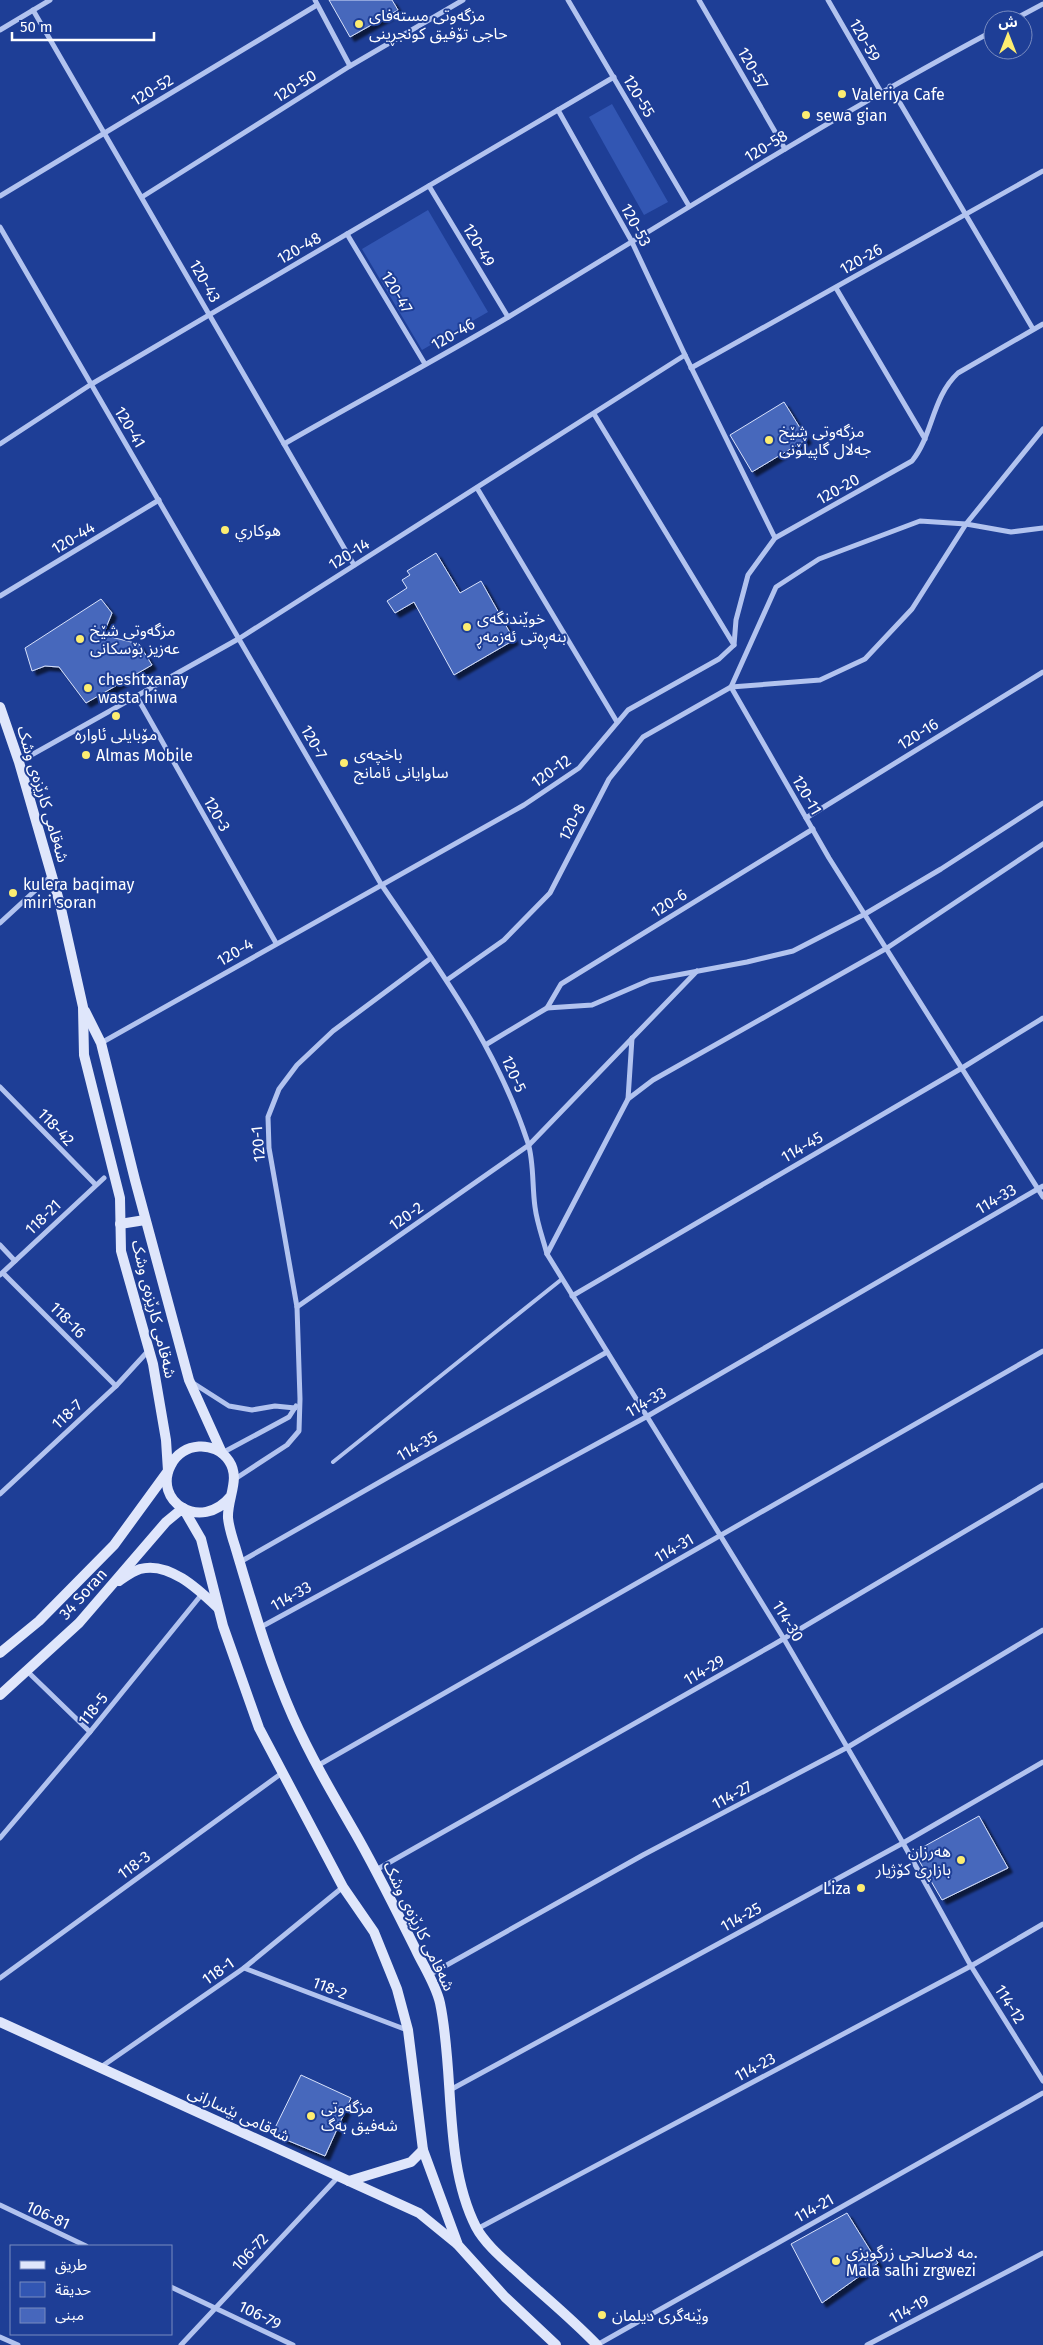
<svg xmlns="http://www.w3.org/2000/svg" width="1043" height="2345" font-family="'Fira Sans','Noto Sans Arabic',sans-serif">
  <style>
    .green { fill: #3256b3 }
    .building { fill: #4767bc; stroke: #d8e2fb; filter: url(#shadow) }
    .lines { fill: none; stroke-linecap: round; stroke-linejoin: round }
    .service { stroke: #b2c3ef; stroke-width: 4 }
    .minor { stroke: #b2c3ef; stroke-width: 5 }
    .secondary { stroke: #dfe6fb; stroke-width: 10 }
    .poi-dot { fill: #fded71; stroke: #1e3e96; stroke-width: 2 }
    .labels { text-anchor: middle; dominant-baseline: central; stroke-width: 4; stroke-linejoin: round; paint-order: stroke }
    .poi-label { font-size: 16px; fill: #fff; stroke: #1e3e96; text-anchor: start }
    .street-label { font-size: 16px; fill: #fff; stroke: #1e3e96 }
  </style>
  <defs>
    <filter id="shadow"><feDropShadow dx="4.5" dy="4.5" stdDeviation="1" flood-color="#0009"/></filter>
  </defs>
  <rect width="100%" height="100%" fill="#1e3e96"/>
  <g class="green">
    <polygon points="612,104 668,202 644,215 589,117"/>
    <polygon points="428,210 488,312 422,350 362,249"/>
  </g>
  <g class="building">
    <polygon points="329,0 392,0 398,10 350,37"/>
    <polygon points="784,402 807,439 752,472 730,435"/>
    <polygon points="436,553 460,593 481,581 514,640 454,675 414,602 395,613 387,601 407,588 402,580 410,575 407,571"/>
    <polygon points="101,599 112,613 103,635 139,644 152,665 86,703 59,667 45,666 32,671 25,648"/>
    <polygon points="979,1816 1008,1868 942,1900 914,1852"/>
    <polygon points="301,2075 351,2098 325,2156 272,2134"/>
    <polygon points="847,2213 878,2263 822,2303 791,2244"/>
  </g>
  <g class="lines">
    <polyline class="service" points="333,1462 562,1279"/>
    <g class="minor">
      <polyline points="315,0 350,66"/>
      <polyline points="568,0 689,206"/>
      <polyline points="699,0 785,149"/>
      <polyline points="828,0 881,92"/>
      <polyline points="33,10 354,565"/>
      <polyline points="1013,20 1043,4"/>
      <polyline points="0,30 50,0"/>
      <polyline points="890,86 1033,329"/>
      <polyline points="558,110 631,240 685,355 775,538"/>
      <polyline points="429,186 508,317"/>
      <polyline points="0,196 317,5"/>
      <polyline points="142,197 350,66 463,0"/>
      <path d="M0,227L381,884C438,968 496,1045 528,1143C534,1162 532,1186 535,1207C537,1223 543,1239 547,1254L784,1639L903,1843L971,1966L1043,2081"/>
      <polyline points="347,234 425,364"/>
      <polyline points="836,288 925,439"/>
      <polyline points="691,368 1043,171"/>
      <polyline points="594,414 734,645"/>
      <polyline points="0,444 90,385 614,77"/>
      <path d="M284,444C359,401 436,360 510,316C670,219 828,119 993,31"/>
      <polyline points="477,488 617,722"/>
      <polyline points="0,596 159,500"/>
      <polyline points="731,687 829,858 1043,1197"/>
      <polyline points="731,687 776,587 819,559 920,521 966,524 1011,532 1043,528"/>
      <polyline points="137,697 276,943"/>
      <polyline points="19,762 240,638 685,355"/>
      <polyline points="806,818 1043,672"/>
      <polyline points="0,923 51,876"/>
      <polyline points="447,980 504,940 550,893 609,779 643,737 731,687 820,680 865,659 912,609 966,524 1043,429"/>
      <polyline points="547,1008 561,984 813,829"/>
      <path d="M101,1043L524,805L579,768L628,710L719,659L734,645L736,620L748,575L775,538L912,461C933,435 932,397 958,373L1043,324"/>
      <polyline points="487,1044 547,1008 592,1005 650,980 747,962 793,951 865,914 941,869 1043,803"/>
      <polyline points="0,1087 95,1184"/>
      <polyline points="628,1099 632,1038"/>
      <polyline points="0,1245 15,1261"/>
      <polyline points="547,1254 628,1099 653,1080 887,948 1043,844"/>
      <polyline points="3,1273 116,1386"/>
      <polyline points="0,1275 104,1178"/>
      <polyline points="572,1296 962,1068 1043,1018"/>
      <polyline points="297,1307 529,1145 697,971"/>
      <polyline points="193,1383 229,1406 252,1410 275,1406 295,1408"/>
      <polyline points="222,1453 289,1417 296,1406"/>
      <polyline points="235,1479 287,1445 299,1431 300,1399 297,1307 269,1148 268,1117 279,1089 297,1065 333,1031 431,958"/>
      <polyline points="0,1494 116,1386 149,1350"/>
      <polyline points="240,1562 607,1352"/>
      <polyline points="261,1627 646,1417 1043,1186"/>
      <polyline points="27,1671 90,1732"/>
      <polyline points="317,1766 1043,1351"/>
      <polyline points="0,1838 90,1732 202,1594"/>
      <polyline points="376,1870 773,1645 1043,1485"/>
      <polyline points="244,1968 407,2030"/>
      <polyline points="429,1975 643,1855 848,1747 1043,1630"/>
      <polyline points="0,1978 282,1773"/>
      <polyline points="101,2067 244,1968 343,1887"/>
      <polyline points="450,2090 903,1843 1043,1762"/>
      <polyline points="0,2205 86,2246"/>
      <polyline points="477,2229 971,1966 1043,1924"/>
      <polyline points="171,2287 293,2345"/>
      <polyline points="0,2337 18,2345"/>
      <polyline points="181,2345 339,2176"/>
      <polyline points="597,2345 1043,2093"/>
      <polyline points="867,2345 1043,2253"/>
    </g>
    <g class="secondary">
      <polyline points="0,707 19,762 60,904 83,1007 84,1055 120,1198 121,1251 153,1364 166,1440 168,1471 114,1545 39,1621 0,1653"/>
      <polyline points="85,1011 101,1043 135,1180 189,1380 222,1453"/>
      <polyline points="120,1224 145,1220"/>
      <path d="M231,1496C201,1533 152,1501 171,1465C182,1442 215,1440 229,1461C241,1479 227,1498 228,1518C229,1527 232,1537 235,1546C252,1603 269,1663 293,1717C311,1757 332,1793 354,1831C376,1869 396,1910 416,1950C424,1967 436,1985 440,2003C455,2074 443,2162 476,2227C486,2246 508,2263 524,2278C549,2300 574,2321 597,2345"/>
      <path d="M119,1581C125,1577 133,1571 140,1569C169,1561 199,1590 218,1608"/>
      <polyline points="0,1695 79,1623 166,1522 183,1508 201,1539 223,1626 259,1728 343,1887 374,1932 397,1989 408,2030 423,2150 458,2245 505,2297 556,2345"/>
      <polyline points="0,2022 419,2213 457,2244"/>
      <polyline points="349,2181 411,2162 423,2150"/>
    </g>
  </g>
  <g class="poi-dot">
    <circle cx="359" cy="24" r="5"/>
    <circle cx="842" cy="94" r="5"/>
    <circle cx="806" cy="115" r="5"/>
    <circle cx="769" cy="440" r="5"/>
    <circle cx="225" cy="530" r="5"/>
    <circle cx="467" cy="627" r="5"/>
    <circle cx="80" cy="639" r="5"/>
    <circle cx="88" cy="688" r="5"/>
    <circle cx="116" cy="716" r="5"/>
    <circle cx="86" cy="755" r="5"/>
    <circle cx="344" cy="763" r="5"/>
    <circle cx="13" cy="893" r="5"/>
    <circle cx="961" cy="1860" r="5"/>
    <circle cx="861" cy="1888" r="5"/>
    <circle cx="311" cy="2116" r="5"/>
    <circle cx="836" cy="2261" r="5"/>
    <circle cx="602" cy="2315" r="5"/>
  </g>
  <g class="labels">
    <g class="poi-label">
      <text x="369" y="15">مزگەوتی مستەفاى<tspan x="369" dy="18">حاجى تۆفيق کونجڕینی</tspan></text>
      <text x="852" y="94">Valeriya Cafe</text>
      <text x="816" y="115">sewa gian</text>
      <text x="779" y="431">مزگەوتی شێخ<tspan x="779" dy="18">جەلال گاپیڵۆنی</tspan></text>
      <text x="235" y="530">هوكاري</text>
      <text x="477" y="618">خوێندنگەی<tspan x="477" dy="18">بنەڕەتی ئەزمەڕ</tspan></text>
      <text x="90" y="630">مزگەوتی شێخ<tspan x="90" dy="18">عەزیز بۆسکانی</tspan></text>
      <text x="98" y="679">cheshtxanay<tspan x="98" dy="18">wasta hiwa</tspan></text>
      <text x="116" y="734" text-anchor="middle">مۆبایلی ئاوارە</text>
      <text x="354" y="754">باخچەی<tspan x="354" dy="18">ساوایانی ئامانج</tspan></text>
      <text x="96" y="755">Almas Mobile</text>
      <text x="23" y="884">kulera baqimay<tspan x="23" dy="18">miri soran</tspan></text>
      <text x="951" y="1851" text-anchor="end">ھەرزان<tspan x="951" dy="18">بازاڕی کۆژیار</tspan></text>
      <text x="851" y="1888" text-anchor="end">Liza</text>
      <text x="321" y="2107">مزگەوتی<tspan x="321" dy="18">شەفیق بەگ</tspan></text>
      <text x="846" y="2252">مه لاصالحی زرگویزی.<tspan x="846" dy="18">Mala salhi zrgwezi</tspan></text>
      <text x="612" y="2315">وێنە‌گری دیلمان</text>
    </g>
    <g class="street-label">
      <text transform="translate(865 40) rotate(60)">120-59</text>
      <text transform="translate(753 68) rotate(60)">120-57</text>
      <text transform="translate(295 86) rotate(-32)">120-50</text>
      <text transform="translate(152 90) rotate(-31)">120-52</text>
      <text transform="translate(639 96) rotate(59)">120-55</text>
      <text transform="translate(766 146) rotate(-31)">120-58</text>
      <text transform="translate(636 225) rotate(62)">120-53</text>
      <text transform="translate(479 245) rotate(59)">120-49</text>
      <text transform="translate(299 248) rotate(-30)">120-48</text>
      <text transform="translate(861 259) rotate(-29)">120-26</text>
      <text transform="translate(205 281) rotate(60)">120-43</text>
      <text transform="translate(397 292) rotate(59)">120-47</text>
      <text transform="translate(453 334) rotate(-30)">120-46</text>
      <text transform="translate(130 427) rotate(59)">120-41</text>
      <text transform="translate(838 489) rotate(-29)">120-20</text>
      <text transform="translate(73 538) rotate(-31)">120-44</text>
      <text transform="translate(349 554) rotate(-32)">120-14</text>
      <text transform="translate(918 734) rotate(-32)">120-16</text>
      <text transform="translate(314 742) rotate(60)">120-7</text>
      <text transform="translate(551 771) rotate(-35)">120-12</text>
      <text transform="translate(43 794) rotate(73)">شەقامی کارێزەی وشک</text>
      <text transform="translate(807 795) rotate(60)">120-11</text>
      <text transform="translate(217 814) rotate(60)">120-3</text>
      <text transform="translate(572 822) rotate(-63)">120-8</text>
      <text transform="translate(669 903) rotate(-32)">120-6</text>
      <text transform="translate(235 952) rotate(-30)">120-4</text>
      <text transform="translate(514 1074) rotate(66)">120-5</text>
      <text transform="translate(56 1127) rotate(46)">118-42</text>
      <text transform="translate(258 1144) rotate(-95)">120-1</text>
      <text transform="translate(802 1147) rotate(-30)">114-45</text>
      <text transform="translate(996 1199) rotate(-30)">114-33</text>
      <text transform="translate(406 1216) rotate(-35)">120-2</text>
      <text transform="translate(43 1217) rotate(-44)">118-21</text>
      <text transform="translate(154 1309) rotate(76)">شەقامی کارێزەی وشک</text>
      <text transform="translate(68 1320) rotate(45)">118-16</text>
      <text transform="translate(646 1402) rotate(-30)">114-33</text>
      <text transform="translate(67 1414) rotate(-43)">118-7</text>
      <text transform="translate(417 1446) rotate(-30)">114-35</text>
      <text transform="translate(674 1548) rotate(-30)">114-31</text>
      <text transform="translate(83 1594) rotate(-48)">34 Soran</text>
      <text transform="translate(291 1596) rotate(-29)">114-33</text>
      <text transform="translate(788 1621) rotate(59)">114-30</text>
      <text transform="translate(704 1670) rotate(-30)">114-29</text>
      <text transform="translate(93 1709) rotate(-51)">118-5</text>
      <text transform="translate(732 1795) rotate(-28)">114-27</text>
      <text transform="translate(134 1865) rotate(-36)">118-3</text>
      <text transform="translate(741 1917) rotate(-29)">114-25</text>
      <text transform="translate(419 1926) rotate(64)">شەقامی کارێزەی وشک</text>
      <text transform="translate(218 1971) rotate(-35)">118-1</text>
      <text transform="translate(330 1988) rotate(21)">118-2</text>
      <text transform="translate(1010 2004) rotate(58)">114-12</text>
      <text transform="translate(755 2067) rotate(-28)">114-23</text>
      <text transform="translate(239 2114) rotate(25)">شەقامی بێسارانی</text>
      <text transform="translate(814 2208) rotate(-29)">114-21</text>
      <text transform="translate(48 2215) rotate(25)">106-81</text>
      <text transform="translate(250 2252) rotate(-47)">106-72</text>
      <text transform="translate(909 2309) rotate(-28)">114-19</text>
      <text transform="translate(260 2315) rotate(26)">106-79</text>
    </g>
  </g>
  <rect x="10" y="2245" width="162" height="90" fill="#1e3e96" stroke="#788bc0"/>
  <rect x="20" y="2261" width="25" height="8" fill="#dfe6fb" stroke="#788bc0"/>
  <text x="55" y="2270" font-size="15" fill="#ffffff">طريق</text>
  <rect x="20" y="2282" width="25" height="15" fill="#3256b3" stroke="#788bc0"/>
  <text x="55" y="2295" font-size="15" fill="#ffffff">حديقة</text>
  <rect x="20" y="2308" width="25" height="15" fill="#4767bc" stroke="#788bc0"/>
  <text x="55" y="2320" font-size="15" fill="#ffffff">مبنى</text>
  <g transform="translate(1008 35)"><circle r="24" fill="#1e3e96" stroke="#788bc0"/>
  <path d="M0-4L9 19L0 12L-9 19Z" fill="#fded71"/>
  <text y="-8" font-size="14" font-weight="bold" text-anchor="middle" fill="#ffffff">ش</text>
  </g>
  <path d="M12 32v8h142v-8" fill="none" stroke="#ffffff" stroke-width="2.5"/>
  <text x="20" y="32" font-size="15" fill="#ffffff" stroke="#1e3e96" stroke-width="4" paint-order="stroke">50 m</text>
</svg>
